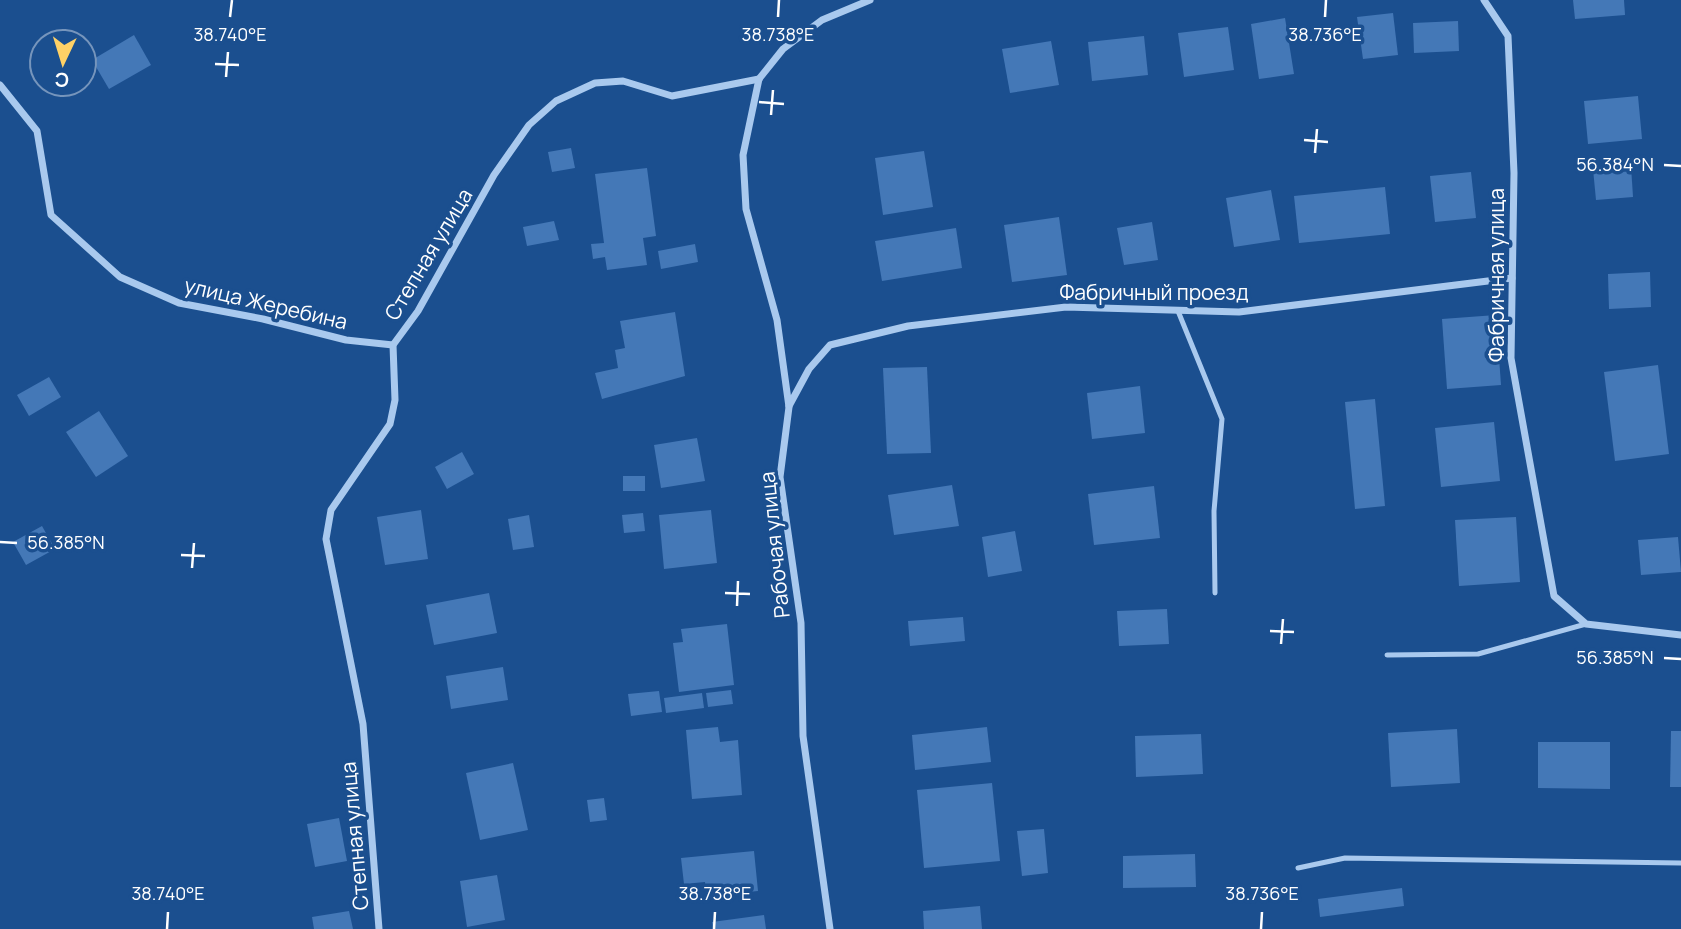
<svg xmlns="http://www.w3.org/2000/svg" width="1681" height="929" font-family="Manrope,sans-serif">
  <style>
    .building { fill: #4478b7 }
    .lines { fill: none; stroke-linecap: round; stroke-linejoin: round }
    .lane { stroke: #a9c9ee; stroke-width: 5 }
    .street { stroke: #a9c9ee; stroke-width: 7 }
    .ticks { fill: none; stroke: #fff; stroke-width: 2.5 }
    .labels { text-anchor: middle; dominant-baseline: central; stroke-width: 7; stroke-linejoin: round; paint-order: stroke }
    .street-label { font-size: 21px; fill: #fff; stroke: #1b4f8f }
    .ticks-label { font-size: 18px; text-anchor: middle; fill: #fff; stroke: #1b4f8f; stroke-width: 7; stroke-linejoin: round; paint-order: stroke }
  </style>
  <rect width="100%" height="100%" fill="#1b4f8f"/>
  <g class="building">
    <polygon points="1573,0 1624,0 1625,15 1575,19"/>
    <polygon points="1393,13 1398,55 1363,59 1357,17"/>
    <polygon points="1285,18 1294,74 1259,79 1251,24"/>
    <polygon points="1458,21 1459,51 1414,53 1413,23"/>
    <polygon points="1228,27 1234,70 1184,77 1178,33"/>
    <polygon points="134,35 151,65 109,89 92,60"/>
    <polygon points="1144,36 1148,75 1092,81 1088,42"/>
    <polygon points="1051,41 1059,85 1010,93 1002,49"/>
    <polygon points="1638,96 1642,139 1588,144 1584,101"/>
    <polygon points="571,148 575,168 552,172 548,152"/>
    <polygon points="924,151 933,207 883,215 875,158"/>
    <polygon points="1631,166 1633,197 1596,200 1593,169"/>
    <polygon points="647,168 656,236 643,238 647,265 607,270 605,257 593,259 591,244 604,243 595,174"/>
    <polygon points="1471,172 1476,218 1435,222 1430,176"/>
    <polygon points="1385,187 1390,234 1299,243 1294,196"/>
    <polygon points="1271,190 1280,240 1234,247 1226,198"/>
    <polygon points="1059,217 1067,275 1012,282 1004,225"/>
    <polygon points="554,221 559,240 527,246 523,227"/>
    <polygon points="1152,222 1158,260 1124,265 1117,228"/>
    <polygon points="956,228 962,268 882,281 875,241"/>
    <polygon points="695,244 698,262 661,269 658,251"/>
    <polygon points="1650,272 1651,307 1609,309 1608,274"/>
    <polygon points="675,312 685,376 602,399 595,373 618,368 615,350 625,348 620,321"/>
    <polygon points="1496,315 1501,385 1447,389 1442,319"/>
    <polygon points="1658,365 1669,454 1615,461 1604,372"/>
    <polygon points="927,367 931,453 887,454 883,368"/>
    <polygon points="49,377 61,397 29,416 17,395"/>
    <polygon points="1140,386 1145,433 1092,439 1087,393"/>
    <polygon points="1375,399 1385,506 1355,509 1345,402"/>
    <polygon points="99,411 128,456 96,477 66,432"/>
    <polygon points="1494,422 1500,481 1441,487 1435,428"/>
    <polygon points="697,438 705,481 661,488 654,445"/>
    <polygon points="462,452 474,474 447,489 435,467"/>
    <rect x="623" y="476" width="22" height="15"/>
    <polygon points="952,485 959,526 894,535 888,495"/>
    <polygon points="1154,486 1160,538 1094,545 1088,494"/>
    <polygon points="421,510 428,559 385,565 377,517"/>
    <polygon points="711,510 717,563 664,569 659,515"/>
    <polygon points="643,513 645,531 624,533 622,515"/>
    <polygon points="529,515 534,547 513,550 508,519"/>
    <polygon points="1516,517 1520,582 1459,586 1455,520"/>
    <polygon points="42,526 55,549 26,565 13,542"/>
    <polygon points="1015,531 1022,571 988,577 982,537"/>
    <polygon points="1678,537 1681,572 1641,575 1638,540"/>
    <polygon points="489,593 497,633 434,645 426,605"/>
    <polygon points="1167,609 1169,644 1119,646 1117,611"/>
    <polygon points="963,617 965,641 910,646 908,621"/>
    <polygon points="727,624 734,685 679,692 673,643 683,642 681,629"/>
    <polygon points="503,667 508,700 451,709 446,676"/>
    <polygon points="731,690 733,704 708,707 706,693"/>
    <polygon points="659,691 662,712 631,716 628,694"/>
    <polygon points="702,693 704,708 666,713 664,698"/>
    <polygon points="718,727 720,742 738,740 742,795 692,799 686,730"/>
    <polygon points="987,727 991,762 915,770 912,735"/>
    <polygon points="1457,729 1460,783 1391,787 1388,733"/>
    <polygon points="1671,731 1681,731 1681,787 1670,787"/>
    <polygon points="1201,734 1203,774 1136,777 1135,736"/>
    <polygon points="1538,742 1610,742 1610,789 1538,788"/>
    <polygon points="513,763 528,830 480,840 466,773"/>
    <polygon points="992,783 1000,861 924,868 917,790"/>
    <polygon points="604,798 607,820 590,822 587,800"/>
    <polygon points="339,818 347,861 315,867 307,824"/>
    <polygon points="1044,829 1048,873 1022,876 1017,831"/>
    <polygon points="754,851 758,891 706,896 705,882 684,884 681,858"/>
    <polygon points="1195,854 1196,887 1123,888 1123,856"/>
    <polygon points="497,875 505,920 467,927 460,881"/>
    <polygon points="1402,888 1404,906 1320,917 1318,899"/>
    <polygon points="980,906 982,929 924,929 923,911"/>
    <polygon points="349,911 353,929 314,929 312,917"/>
    <polygon points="764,915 766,929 713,929 712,922"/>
  </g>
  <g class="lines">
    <g class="lane">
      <polyline points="1178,311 1222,419 1214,511 1215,593"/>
      <polyline points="1387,655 1478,654 1586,624"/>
      <polyline points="1298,868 1345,858 1681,863"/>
    </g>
    <g class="street">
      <polyline points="1484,0 1508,36 1514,173 1511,358 1554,596 1586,624 1681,635"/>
      <polyline points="0,85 37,131 51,215 120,277 179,303 263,319 346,340 393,345"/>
      <polyline points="789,406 809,369 830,345 908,326 1066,307 1239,312 1512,278"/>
      <polyline points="379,929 363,724 326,539 331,510 390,424 395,400 393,345 418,311 494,175 529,125 556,101 595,83 623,81 672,96 759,79"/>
      <polyline points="830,929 803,736 801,623 780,477 789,407 777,320 746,209 743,155 759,79 783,49 822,20 870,0"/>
    </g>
  </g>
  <path class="ticks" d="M230,17L232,0M778,17L779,0M1325,17L1326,0M215,64L239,65M226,77L228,52M759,102L784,104M771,115L773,90M1304,140L1328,142M1315,153L1317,129M1664,165L1681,166M0,542L17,543M181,555L205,556M192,568L194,543M725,593L750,594M737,606L738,581M1270,631L1294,632M1281,644L1283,619M1664,658L1681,659M167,929L168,912M714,929L715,912M1261,929L1262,912"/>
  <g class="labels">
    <g class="street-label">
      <text transform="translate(428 254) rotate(-59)">Степная улица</text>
      <text transform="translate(1496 275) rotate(-90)">Фабричная улица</text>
      <text x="1154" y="292">Фабричный проезд</text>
      <text transform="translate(266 303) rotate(13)">улица Жеребина</text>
      <text transform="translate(774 545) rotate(-96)">Рабочая улица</text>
      <text transform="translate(354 836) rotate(-95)">Степная улица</text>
    </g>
  </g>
  <g class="ticks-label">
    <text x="230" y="41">38.740°E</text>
    <text x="778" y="41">38.738°E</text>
    <text x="1325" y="41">38.736°E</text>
    <text x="1615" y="171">56.384°N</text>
    <text x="66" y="549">56.385°N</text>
    <text x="1615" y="664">56.385°N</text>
    <text x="168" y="900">38.740°E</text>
    <text x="715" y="900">38.738°E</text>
    <text x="1262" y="900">38.736°E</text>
  </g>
  <g transform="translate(63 63) rotate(184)"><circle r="33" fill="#1b4f8f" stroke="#7695bc" stroke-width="2"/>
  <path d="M0-5L12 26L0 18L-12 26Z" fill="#ffd166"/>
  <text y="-10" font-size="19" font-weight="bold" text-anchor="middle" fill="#ffffff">С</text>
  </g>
</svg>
